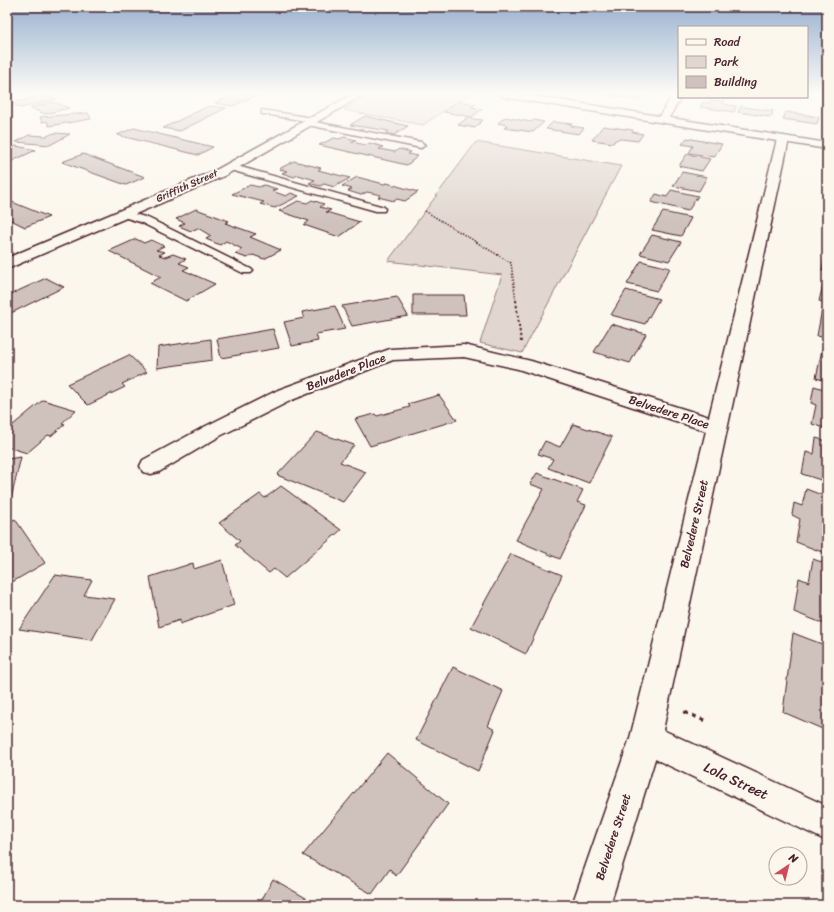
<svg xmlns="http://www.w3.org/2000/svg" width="834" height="912" font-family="Sriracha,sans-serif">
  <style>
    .green { fill: #e2d7d0; stroke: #967b7e }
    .building { fill: #cfc2bc; stroke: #4a1f2b }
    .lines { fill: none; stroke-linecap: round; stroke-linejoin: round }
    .lane-casing { stroke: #4a1f2b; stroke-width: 3 }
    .street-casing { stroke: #4a1f2b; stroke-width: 3 }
    .secondary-casing { stroke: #4a1f2b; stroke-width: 3 }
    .path-far2 { stroke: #4a1f2b; stroke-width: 1.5; stroke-dasharray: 1.5 1.5; stroke-linecap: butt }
    .path-far1 { stroke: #4a1f2b; stroke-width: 2; stroke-dasharray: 2.5 2.5; stroke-linecap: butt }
    .path { stroke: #4a1f2b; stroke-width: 3.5; stroke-dasharray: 4.5 4.5; stroke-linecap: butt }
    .lane { fill: #fbf7ec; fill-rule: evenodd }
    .street { fill: #fbf7ec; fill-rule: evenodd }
    .secondary { fill: #fbf7ec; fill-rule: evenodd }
    .labels { text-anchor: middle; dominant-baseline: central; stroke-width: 4; stroke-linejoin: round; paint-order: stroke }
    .far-street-label { font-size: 10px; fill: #4a1f2b; stroke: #fbf7ec }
    .street-label { font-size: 12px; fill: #4a1f2b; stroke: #fbf7ec }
    .near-street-label { font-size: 14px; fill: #4a1f2b; stroke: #fbf7ec }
  </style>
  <rect width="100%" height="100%" fill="#fbf7ec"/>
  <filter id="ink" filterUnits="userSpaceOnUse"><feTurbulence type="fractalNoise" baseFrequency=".025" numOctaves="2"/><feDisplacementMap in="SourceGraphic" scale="8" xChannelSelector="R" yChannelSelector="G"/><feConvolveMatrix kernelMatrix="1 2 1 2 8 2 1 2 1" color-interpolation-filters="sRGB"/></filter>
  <g filter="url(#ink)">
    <g class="green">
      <polygon points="372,94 469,94 423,125 344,110"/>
      <polygon points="476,142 621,166 522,353 480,343 502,275 388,261"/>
    </g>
    <g class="building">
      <polygon points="235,94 259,94 233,106 215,103"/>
      <polygon points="609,94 644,94 640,100 608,95"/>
      <polygon points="46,95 56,99 21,108 11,103"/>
      <polygon points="710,100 725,101 723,104 736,106 734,112 700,107 703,102 709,103"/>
      <polygon points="458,101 476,104 471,107 482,109 472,117 444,112"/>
      <polygon points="54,102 69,108 45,114 30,108"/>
      <polygon points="209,106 226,108 180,131 163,128"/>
      <polygon points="741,106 744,107 773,111 771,117 738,112"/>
      <polygon points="786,112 819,117 817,124 783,119"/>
      <polygon points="88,113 91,119 49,126 47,121 42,122 40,117"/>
      <polygon points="365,116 408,126 394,135 386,133 389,131 350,125"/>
      <polygon points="505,117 531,122 534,120 544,122 533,132 504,128 507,125 498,123"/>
      <polygon points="467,118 482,120 483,120 475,128 458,125"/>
      <polygon points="553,122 572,124 571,126 584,128 579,134 546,129"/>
      <polygon points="603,126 633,130 632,132 643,134 638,141 621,139 615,140 613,143 592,140"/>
      <polygon points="134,128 213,147 198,155 117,135"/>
      <polygon points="54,133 70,134 50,145 16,142 29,135 47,136"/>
      <polygon points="344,137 356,140 351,142 366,145 370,143 383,147 379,149 395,152 399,149 411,152 408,154 418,156 407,165 319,145 334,138 339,139"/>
      <polygon points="687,138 697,140 722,144 714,157 689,153 693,146 682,144"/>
      <polygon points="16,146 36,150 10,162 7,161 7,150"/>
      <polygon points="83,154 145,177 126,185 62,162"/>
      <polygon points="687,154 710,159 702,171 679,166"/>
      <polygon points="294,161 321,168 318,170 350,178 334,187 324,184 320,186 309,183 315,180 298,175 294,177 282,173 287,171 279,169"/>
      <polygon points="682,172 707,177 699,191 673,186"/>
      <polygon points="357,177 384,184 387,183 418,192 405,201 397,199 394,201 378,197 381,195 367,192 361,195 348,191 352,189 342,186"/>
      <polygon points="250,185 259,187 264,185 277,189 272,191 286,196 291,193 299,196 275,208 260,204 264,202 232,194"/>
      <polygon points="671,190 698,196 688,211 651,202 656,194 667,197"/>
      <polygon points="7,200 49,217 25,227 7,218"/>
      <polygon points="312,200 324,204 320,207 331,210 326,212 360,222 339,237 304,225 309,221 279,211 298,201 307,203"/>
      <polygon points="196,209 229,221 225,223 256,234 250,237 281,250 264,259 253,255 247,258 235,254 242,249 226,241 220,245 206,239 211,236 198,228 191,231 179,226 185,223 176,219"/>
      <polygon points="663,212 691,218 681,236 652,230"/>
      <polygon points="652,235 681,242 669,261 640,254"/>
      <polygon points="136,239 144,243 151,240 164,246 156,250 165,252 159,255 165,257 173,254 186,259 179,263 189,267 183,270 215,284 186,301 150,283 161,277 109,251"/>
      <polygon points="826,251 827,251 827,271 822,270"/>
      <polygon points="641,261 670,268 657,291 627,284"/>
      <polygon points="825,277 827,278 827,303 819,301"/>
      <polygon points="46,278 64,287 7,315 7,296"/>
      <polygon points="626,290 659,299 645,324 611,315"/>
      <polygon points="413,295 464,295 466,315 413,315"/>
      <polygon points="397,297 408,316 352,326 342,306"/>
      <polygon points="335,306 345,329 316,334 318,341 292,346 284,322 304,318 302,312"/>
      <polygon points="822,309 827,310 827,338 817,336"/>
      <polygon points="611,324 646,334 630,363 594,352"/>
      <polygon points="273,329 279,348 221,358 217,339"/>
      <polygon points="211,339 212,360 157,368 158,347"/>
      <polygon points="823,345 827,346 827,381 816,378"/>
      <polygon points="129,355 147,372 122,384 125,387 88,405 67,384"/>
      <polygon points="814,386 827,390 827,429 812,424 816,405 811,403"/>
      <polygon points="439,395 457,420 370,446 355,419 375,414 377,416 410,407 408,404"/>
      <polygon points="43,400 76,410 62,423 65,424 51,436 48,435 27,453 7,447 7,430"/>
      <polygon points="573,424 612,437 589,483 548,468 553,459 538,454 545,441 560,447"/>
      <polygon points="317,432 354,445 340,462 366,472 343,502 277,475"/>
      <polygon points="816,438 827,441 827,482 802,474 806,452 814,454"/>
      <polygon points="21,457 9,507 7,511 7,459"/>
      <polygon points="537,473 583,490 577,502 586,505 560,559 516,540 544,489 530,484"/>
      <polygon points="281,486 341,530 285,578 274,569 269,573 235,545 240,541 219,523 260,494 265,498"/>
      <polygon points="806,489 827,497 827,554 796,542 800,519 792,515 794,503 802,506"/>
      <polygon points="15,519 45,563 7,585 7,523"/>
      <polygon points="511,554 562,575 526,654 471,627"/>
      <polygon points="813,559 827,564 827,625 794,612 799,578 809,582"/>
      <polygon points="222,560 234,605 180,624 180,620 159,627 150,577 193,563 194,569"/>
      <polygon points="55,575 92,580 84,595 115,599 92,640 19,629"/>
      <polygon points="793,633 827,646 827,731 783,712"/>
      <polygon points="453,667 503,691 488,726 495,730 478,771 416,740"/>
      <polygon points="387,753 448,804 396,876 390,869 372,894 303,855"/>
      <polygon points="273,879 318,905 259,905"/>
    </g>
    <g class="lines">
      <defs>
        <g id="lane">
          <polygon points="262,110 313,118 317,120 315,122 421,142 425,145 421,148 308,125 304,123 306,121 265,114 262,114"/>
          <polygon points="230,164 384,207 385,209 384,211 376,211 227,169 226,167"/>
          <polygon points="124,211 148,218 251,269 253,271 251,273 243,273 140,222 120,216 119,214 120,212"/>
        </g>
        <g id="street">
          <polygon points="673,94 679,94 679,97 681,97 667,121 659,121 658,119"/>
          <polygon points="783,136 789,139 663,730 827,806 827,841 655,759 610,905 572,905 630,738 706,431 518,369 464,357 393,360 292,400 220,436 159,472 151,474 143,472 140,466 143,460 206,426 278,390 390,349 464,345 531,361 709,417 777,139"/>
        </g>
        <g id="secondary">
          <polygon points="353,94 365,94 224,176 7,269 7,258 216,170"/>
          <polygon points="499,94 522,94 827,143 827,149 504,97"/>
        </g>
      </defs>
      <use href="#lane" class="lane-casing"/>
      <use href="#street" class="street-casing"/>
      <use href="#secondary" class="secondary-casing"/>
      <polyline class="path-far2" points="425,211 511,263 516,301"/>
      <polyline class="path-far1" points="516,300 521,342"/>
      <polyline class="path" points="684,712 706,721"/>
      <use href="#lane" class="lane"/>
      <use href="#street" class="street"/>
      <use href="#secondary" class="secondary"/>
    </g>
  </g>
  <linearGradient id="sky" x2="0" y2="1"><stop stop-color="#97b1cf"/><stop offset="0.42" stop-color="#fdfbf6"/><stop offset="1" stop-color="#fdfbf6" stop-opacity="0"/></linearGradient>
  <rect width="834" height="222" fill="url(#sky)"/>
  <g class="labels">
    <g class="far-street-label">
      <text transform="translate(187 186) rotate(-24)">Griffith Street</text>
    </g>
    <g class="street-label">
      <text transform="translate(346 372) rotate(-21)">Belvedere Place</text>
      <text transform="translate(669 412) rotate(18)">Belvedere Place</text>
      <text transform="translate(694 524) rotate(-77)">Belvedere Street</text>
      <text transform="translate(613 837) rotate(-72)">Belvedere Street</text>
    </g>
    <g class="near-street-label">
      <text transform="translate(736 781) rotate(25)">Lola Street</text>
    </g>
  </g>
  <rect width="834" height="912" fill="none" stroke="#fbf7ec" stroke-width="24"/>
  <rect x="12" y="12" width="810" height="888" fill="none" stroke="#4a1f2b" stroke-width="1.5" filter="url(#ink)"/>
  <rect x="678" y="26" width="130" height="72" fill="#fbf7ec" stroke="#b4a19f"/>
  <rect x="686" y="39" width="20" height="6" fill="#fbf7ec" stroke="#b4a19f"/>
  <text x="714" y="46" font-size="12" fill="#4a1f2b">Road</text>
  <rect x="686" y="56" width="20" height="12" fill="#e2d7d0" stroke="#b4a19f"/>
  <text x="714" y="66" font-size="12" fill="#4a1f2b">Park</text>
  <rect x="686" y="76" width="20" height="12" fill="#cfc2bc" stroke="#b4a19f"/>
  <text x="714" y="86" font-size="12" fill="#4a1f2b">Building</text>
  <g transform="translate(788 866) rotate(35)"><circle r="19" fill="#fbf7ec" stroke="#b4a19f"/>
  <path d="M0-3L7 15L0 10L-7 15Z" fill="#d1495b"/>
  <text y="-6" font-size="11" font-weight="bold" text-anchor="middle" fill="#4a1f2b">N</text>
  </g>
</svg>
